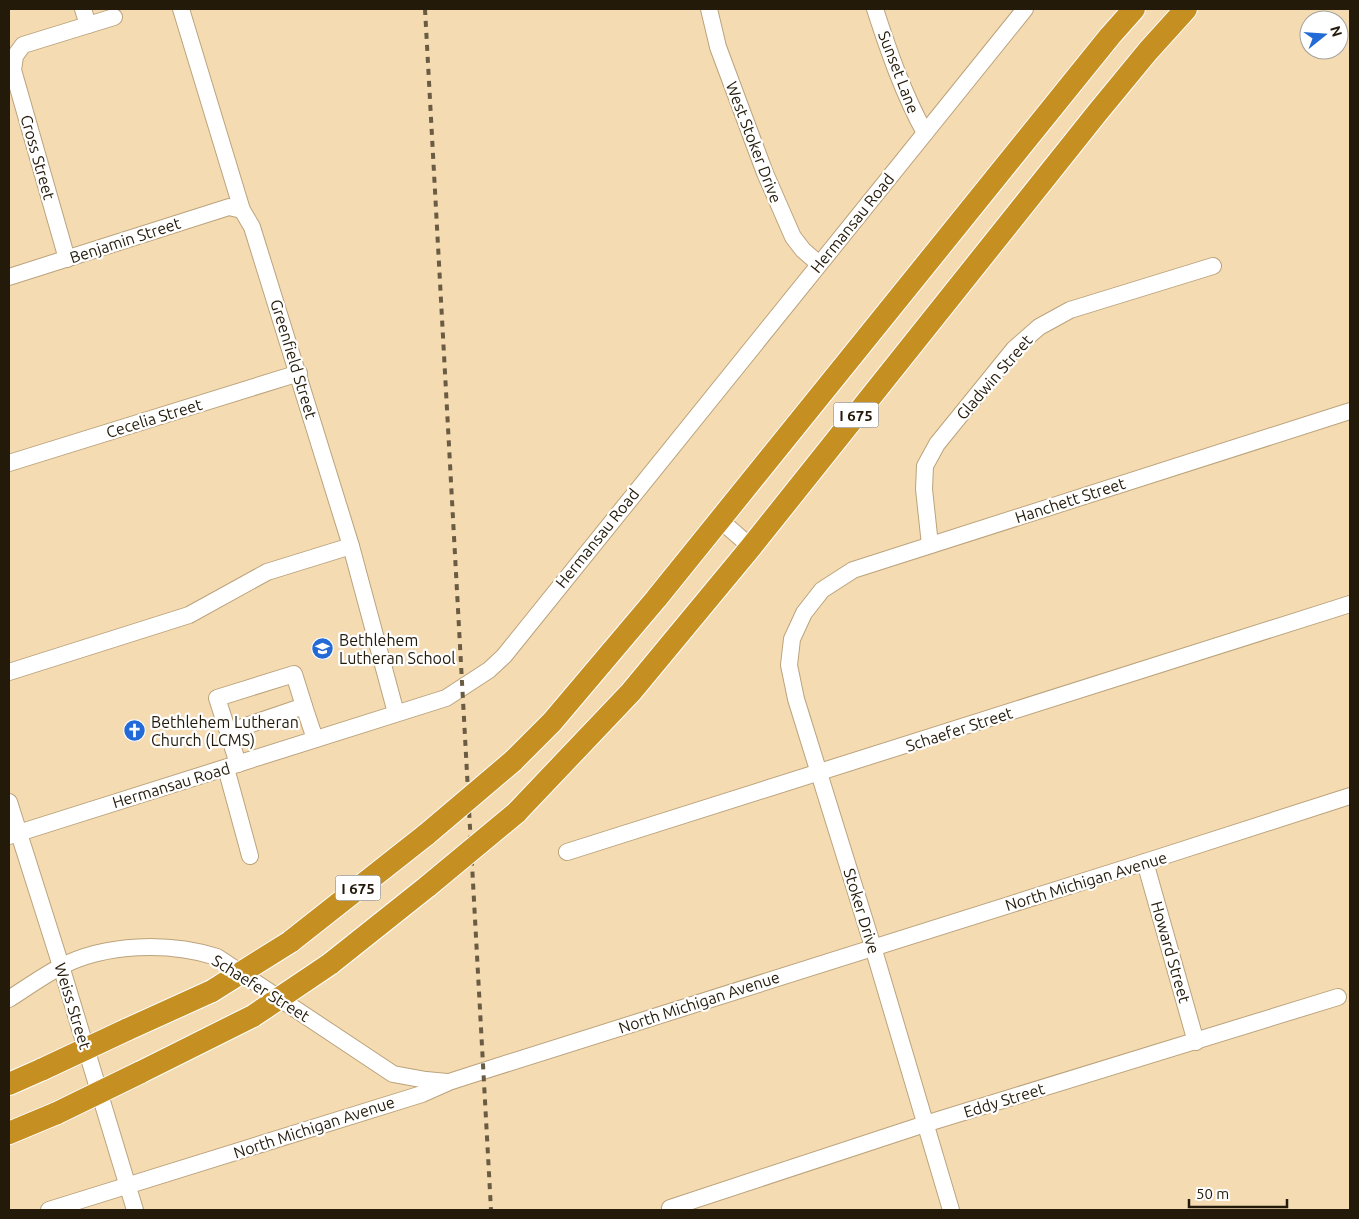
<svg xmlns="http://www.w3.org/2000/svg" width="1359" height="1219" font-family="Ubuntu,sans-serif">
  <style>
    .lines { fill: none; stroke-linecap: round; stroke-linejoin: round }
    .minor-casing { stroke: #bba37c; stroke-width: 18 }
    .highway-casing { stroke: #fff; stroke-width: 24 }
    .minor { stroke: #fff; stroke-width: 16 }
    .highway { stroke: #c68f22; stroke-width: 22 }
    .rail { stroke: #6a5b43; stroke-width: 4; stroke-dasharray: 6 6; stroke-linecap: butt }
    .highway-bridge-casing { stroke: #fff; stroke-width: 24; stroke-linecap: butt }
    .highway-bridge { stroke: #c68f22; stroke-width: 22 }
    .labels { text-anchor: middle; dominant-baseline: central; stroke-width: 4.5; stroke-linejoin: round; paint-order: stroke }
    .shield { fill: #fff; stroke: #655f54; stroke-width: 1 }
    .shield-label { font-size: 15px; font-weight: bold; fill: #231a0a }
    .street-label { font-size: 16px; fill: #231a0a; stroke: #fff }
    .poi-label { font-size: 16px; fill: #231a0a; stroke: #fff; text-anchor: start }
  </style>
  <rect width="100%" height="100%" fill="#f4dbb2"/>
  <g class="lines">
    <defs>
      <g id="minor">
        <polyline points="83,9 88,25"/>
        <polyline points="181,9 242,210 252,227 351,546 396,713"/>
        <polyline points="709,9 718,47 765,173 793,237 803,250 819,264"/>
        <path d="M875,9C889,52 903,93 925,133"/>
        <polyline points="67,259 13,70 15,56 23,45 114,17"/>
        <polyline points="9,277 229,207 242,210"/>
        <polyline points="9,463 299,373"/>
        <polyline points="720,520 751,547"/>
        <polyline points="930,545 924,489 925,466 937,444 1014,349 1039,327 1070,310 1213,266"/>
        <polyline points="9,672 189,615 267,572 351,546"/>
        <polyline points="228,732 217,698 294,674 304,706"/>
        <polyline points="238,764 228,732 304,706 315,739"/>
        <polyline points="226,768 250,856"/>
        <polyline points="9,802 61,966 135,1210"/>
        <polyline points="9,836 446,698 489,670 504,656 1025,9"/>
        <polyline points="567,852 1350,604"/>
        <polyline points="1145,862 1196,1042"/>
        <path d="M9,999C26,988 43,976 60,967C106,943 169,942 217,957L393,1074L426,1080L447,1082"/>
        <polyline points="670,1208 925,1124 1338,997"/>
        <polyline points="49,1210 422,1094 449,1082 483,1071 1145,862 1350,796"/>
        <polyline points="951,1210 873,947 796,699 789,665 792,639 804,613 822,590 853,570 1350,411"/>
      </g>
      <g id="highway">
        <polyline points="513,761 552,722 656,599 1110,36 1134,9"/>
        <polyline points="516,813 631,692 751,547 1097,113 1148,51 1186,9"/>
        <polyline points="290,942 427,834"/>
        <polyline points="330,964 428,886"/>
        <polyline points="126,1030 212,991"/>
        <polyline points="139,1073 253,1016"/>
        <polyline points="9,1084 43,1069"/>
        <polyline points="9,1133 57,1113"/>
      </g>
    </defs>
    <use href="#minor" class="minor-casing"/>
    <use href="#highway" class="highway-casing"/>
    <use href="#minor" class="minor"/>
    <use href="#highway" class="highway"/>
    <polyline class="rail" points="425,9 491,1210"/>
    <defs>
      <g id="highway-bridge">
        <polyline points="427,834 513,761"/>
        <polyline points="428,886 516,813"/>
        <polyline points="212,991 290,942"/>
        <polyline points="253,1016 330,964"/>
        <polyline points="43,1069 126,1030"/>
        <polyline points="57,1113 139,1073"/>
      </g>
    </defs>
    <use href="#highway-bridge" class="highway-bridge-casing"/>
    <use href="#highway-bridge" class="highway-bridge"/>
  </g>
  <defs>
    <symbol id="school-disc" viewBox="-11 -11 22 22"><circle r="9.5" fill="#236ad6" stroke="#fff"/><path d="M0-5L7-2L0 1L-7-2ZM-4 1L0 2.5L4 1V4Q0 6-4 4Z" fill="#fff"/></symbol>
    <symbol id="church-disc" viewBox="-11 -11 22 22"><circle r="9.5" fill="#236ad6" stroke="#fff"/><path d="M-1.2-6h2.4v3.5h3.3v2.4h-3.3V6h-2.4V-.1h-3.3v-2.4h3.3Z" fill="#fff"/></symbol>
  </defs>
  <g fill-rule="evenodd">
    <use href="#school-disc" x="310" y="636" width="25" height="25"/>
    <use href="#church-disc" x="122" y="718" width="25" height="25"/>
  </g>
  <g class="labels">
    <g class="shield">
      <rect x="833.5" y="402.5" width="45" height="25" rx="4"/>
      <rect x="335.5" y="875.5" width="45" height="25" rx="4"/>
    </g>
    <g class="shield-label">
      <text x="856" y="415">I 675</text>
      <text x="358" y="888">I 675</text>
    </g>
    <g class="street-label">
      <text transform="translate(899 72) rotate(69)">Sunset Lane</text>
      <text transform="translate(754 142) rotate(69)">West Stoker Drive</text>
      <text transform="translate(38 157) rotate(74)">Cross Street</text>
      <text transform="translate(852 223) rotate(-51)">Hermansau Road</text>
      <text transform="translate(125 240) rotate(-18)">Benjamin Street</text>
      <text transform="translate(294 359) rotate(73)">Greenfield Street</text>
      <text transform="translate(994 377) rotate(-49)">Gladwin Street</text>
      <text transform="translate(154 418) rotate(-17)">Cecelia Street</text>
      <text transform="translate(1070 500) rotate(-18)">Hanchett Street</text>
      <text transform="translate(597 538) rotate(-51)">Hermansau Road</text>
      <text transform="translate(959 729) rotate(-18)">Schaefer Street</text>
      <text transform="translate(171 785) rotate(-17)">Hermansau Road</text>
      <text transform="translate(1086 881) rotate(-17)">North Michigan Avenue</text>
      <text transform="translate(862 911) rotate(73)">Stoker Drive</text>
      <text transform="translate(1171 952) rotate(74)">Howard Street</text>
      <text transform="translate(261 988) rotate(32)">Schaefer Street</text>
      <text transform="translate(699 1002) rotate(-18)">North Michigan Avenue</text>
      <text transform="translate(73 1006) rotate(73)">Weiss Street</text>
      <text transform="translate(1004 1100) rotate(-17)">Eddy Street</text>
      <text transform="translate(314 1127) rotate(-18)">North Michigan Avenue</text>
    </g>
    <g class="poi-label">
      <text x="339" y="640">Bethlehem<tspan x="339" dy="18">Lutheran School</tspan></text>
      <text x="151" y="722">Bethlehem Lutheran<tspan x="151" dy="18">Church (LCMS)</tspan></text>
    </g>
  </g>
  <rect width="1359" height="1219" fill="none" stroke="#231a0a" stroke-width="20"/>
  <g transform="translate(1324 35) rotate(73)"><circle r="24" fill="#ffffff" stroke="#a7a39d"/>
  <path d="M0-4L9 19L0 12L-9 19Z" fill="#236ad6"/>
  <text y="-8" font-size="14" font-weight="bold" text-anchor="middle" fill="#231a0a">N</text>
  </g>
  <path d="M1189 1199v8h98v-8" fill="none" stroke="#231a0a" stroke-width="2.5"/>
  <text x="1196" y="1199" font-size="15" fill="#231a0a" stroke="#ffffff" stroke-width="4" paint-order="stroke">50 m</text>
</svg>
